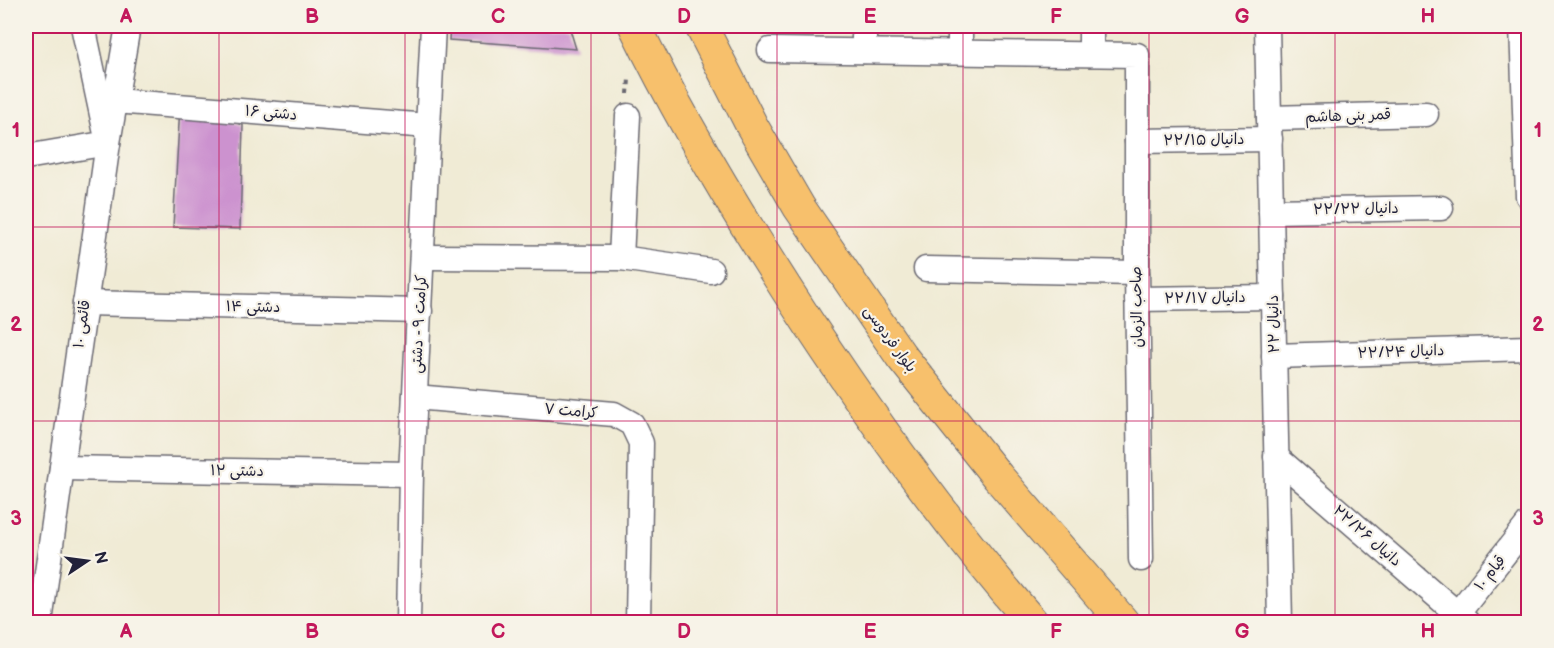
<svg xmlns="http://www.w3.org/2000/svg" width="1554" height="648" font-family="'Balsamiq Sans','Playpen Sans Arabic',sans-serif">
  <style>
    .building { fill: #cc92cf }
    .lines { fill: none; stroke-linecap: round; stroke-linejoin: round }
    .minor-casing { stroke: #6a6871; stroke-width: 27 }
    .major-casing { stroke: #6a6871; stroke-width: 34 }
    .path { stroke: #6a6871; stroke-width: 4; stroke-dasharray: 4.5 4.5; stroke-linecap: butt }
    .minor { stroke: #fff; stroke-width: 24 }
    .major { stroke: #f7c06c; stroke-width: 32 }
    .grid { fill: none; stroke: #c2185b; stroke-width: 1.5; stroke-opacity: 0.55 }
    .labels { text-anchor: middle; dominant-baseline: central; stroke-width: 4.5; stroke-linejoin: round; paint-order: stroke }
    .street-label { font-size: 15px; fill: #22223b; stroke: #f7f3e8 }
    .neatline { fill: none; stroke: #c2185b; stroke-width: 2 }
    .grid-label { font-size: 20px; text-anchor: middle; font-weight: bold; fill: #c2185b }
  </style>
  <rect width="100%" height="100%" fill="#f7f3e8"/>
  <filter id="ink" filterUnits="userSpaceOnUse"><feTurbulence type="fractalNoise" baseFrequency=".0167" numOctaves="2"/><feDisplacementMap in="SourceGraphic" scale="12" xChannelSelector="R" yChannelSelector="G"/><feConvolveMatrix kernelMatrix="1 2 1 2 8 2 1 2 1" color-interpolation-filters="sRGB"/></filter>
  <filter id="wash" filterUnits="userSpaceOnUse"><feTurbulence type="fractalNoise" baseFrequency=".008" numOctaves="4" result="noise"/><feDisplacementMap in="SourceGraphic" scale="24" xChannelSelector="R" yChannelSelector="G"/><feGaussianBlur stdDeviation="1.35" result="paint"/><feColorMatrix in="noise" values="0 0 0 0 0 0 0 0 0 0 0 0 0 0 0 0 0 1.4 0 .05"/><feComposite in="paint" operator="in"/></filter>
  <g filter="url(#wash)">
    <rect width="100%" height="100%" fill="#f0ebd5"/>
    <g id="blocks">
      <g class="building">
        <polygon points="450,26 569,26 576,49 449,40"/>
        <polygon points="180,106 243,125 240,229 173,227"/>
      </g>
    </g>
  </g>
  <g filter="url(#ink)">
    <use href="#blocks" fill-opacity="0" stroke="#6a6871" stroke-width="1.5"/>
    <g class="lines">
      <defs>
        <g id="minor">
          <polyline points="864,26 864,51"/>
          <polyline points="960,26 960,52"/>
          <polyline points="1091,26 1091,54"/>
          <polyline points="1267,26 1280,622"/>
          <polyline points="1522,26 1528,196"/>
          <polyline points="770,50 1137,55 1137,273 1141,559"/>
          <polyline points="115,101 428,126"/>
          <polyline points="1269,118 1426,114"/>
          <polyline points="1137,141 1270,139"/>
          <polyline points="26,157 108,143 83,26"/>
          <polyline points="1271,211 1441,208"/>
          <polyline points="423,257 621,258 711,271"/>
          <polyline points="621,258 628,116"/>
          <polyline points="926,269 1137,273"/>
          <polyline points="1137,299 1273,297"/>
          <polyline points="85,303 420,311"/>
          <polyline points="1274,356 1528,348"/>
          <polyline points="415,397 614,414 632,424 641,443 638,622"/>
          <polyline points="1276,457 1467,622"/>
          <polyline points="62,468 411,474"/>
          <polyline points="40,622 108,143 128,26"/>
          <polyline points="408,622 411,474 433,26"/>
          <polyline points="1451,622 1528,524"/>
        </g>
        <g id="major">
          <path d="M635,26C685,129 746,228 809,324C877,427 951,529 1032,622"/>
          <polyline points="701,26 752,126 799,207 901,356 998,477 1123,622"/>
        </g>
      </defs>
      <use href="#minor" class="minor-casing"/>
      <use href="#major" class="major-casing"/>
      <polyline class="path" points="628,94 629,78"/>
      <use href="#minor" class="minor"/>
      <use href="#major" class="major"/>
    </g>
  </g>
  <path class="grid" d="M219,26V622M405,26V622M591,26V622M777,26V622M963,26V622M1149,26V622M1335,26V622M26,227H1528M26,421H1528"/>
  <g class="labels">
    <g class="street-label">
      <text transform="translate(271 113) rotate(5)">دشتی ۱۶</text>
      <text transform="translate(1348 116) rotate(-2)">قمر بنی هاشم</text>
      <text transform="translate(1204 140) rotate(-1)">دانیال ۲۲/۱۵</text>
      <text transform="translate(1356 209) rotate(-1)">دانیال ۲۲/۲۲</text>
      <text transform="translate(1205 298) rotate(-1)">دانیال ۲۲/۱۷</text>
      <text transform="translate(253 307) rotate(1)">دشتی ۱۴</text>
      <text transform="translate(1137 307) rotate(-91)">صاحب الزمان</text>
      <text transform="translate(82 324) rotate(-82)">قائمی ۱۰</text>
      <text transform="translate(419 324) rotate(-87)">کرامت ۹ - دشتی</text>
      <text transform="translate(1274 324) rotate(-91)">دانیال ۲۲</text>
      <text transform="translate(890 339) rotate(54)">بلوار فردوسی</text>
      <text transform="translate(1401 352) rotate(-2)">دانیال ۲۲/۲۴</text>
      <text transform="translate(571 411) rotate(5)">کرامت ۷</text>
      <text transform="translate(237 471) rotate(1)">دشتی ۱۲</text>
      <text transform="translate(1367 536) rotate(41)">دانیال ۲۲/۲۶</text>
      <text transform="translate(1490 573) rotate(-52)">قیام ۱۰</text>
    </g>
  </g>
  <rect width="1554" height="648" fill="none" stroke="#f7f3e8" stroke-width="66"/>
  <g transform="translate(87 561) rotate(77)" stroke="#f7f3e8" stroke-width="4.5" paint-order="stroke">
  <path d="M0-4.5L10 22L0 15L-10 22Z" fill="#22223b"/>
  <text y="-9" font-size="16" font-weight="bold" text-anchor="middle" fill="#22223b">N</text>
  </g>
  <rect x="33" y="33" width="1488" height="582" class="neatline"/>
  <g class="grid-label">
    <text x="126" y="23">A</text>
    <text x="312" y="23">B</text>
    <text x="498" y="23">C</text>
    <text x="684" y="23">D</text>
    <text x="870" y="23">E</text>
    <text x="1056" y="23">F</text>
    <text x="1242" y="23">G</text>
    <text x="1428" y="23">H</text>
    <text x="16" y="137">1</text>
    <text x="1538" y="137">1</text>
    <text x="16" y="331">2</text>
    <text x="1538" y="331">2</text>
    <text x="16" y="525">3</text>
    <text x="1538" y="525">3</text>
    <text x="126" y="638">A</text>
    <text x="312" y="638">B</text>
    <text x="498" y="638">C</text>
    <text x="684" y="638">D</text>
    <text x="870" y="638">E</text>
    <text x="1056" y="638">F</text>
    <text x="1242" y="638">G</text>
    <text x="1428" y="638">H</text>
  </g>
</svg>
